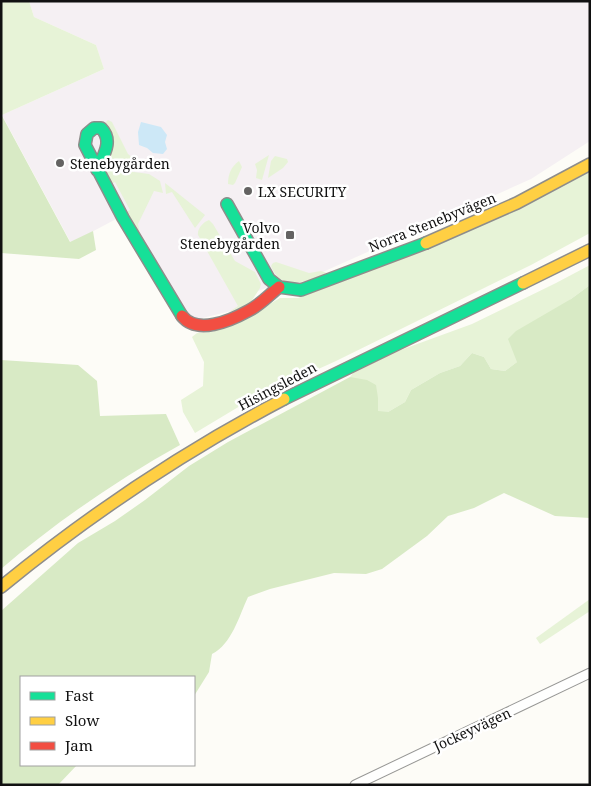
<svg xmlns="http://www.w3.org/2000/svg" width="591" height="786" font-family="'Noto Serif',serif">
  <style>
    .industrial { fill: #f5f0f3 }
    .green { fill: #e7f3d7 }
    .forest { fill: #d8eac5 }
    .water { fill: #cde8f7 }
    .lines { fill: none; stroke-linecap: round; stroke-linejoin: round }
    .street-casing { stroke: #979795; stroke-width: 11 }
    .fast-casing { stroke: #8e8d8b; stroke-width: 14 }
    .slow-casing { stroke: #8e8d8b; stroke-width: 14 }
    .jam-casing { stroke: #8e8d8b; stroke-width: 14 }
    .street { stroke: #fffffe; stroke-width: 9 }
    .fast { stroke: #16e098; stroke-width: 11 }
    .slow { stroke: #ffcf43; stroke-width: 11 }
    .jam { stroke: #f24e42; stroke-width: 11 }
    .poi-dot { fill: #646362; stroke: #fff; stroke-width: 2 }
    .labels { text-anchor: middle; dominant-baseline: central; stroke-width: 5; stroke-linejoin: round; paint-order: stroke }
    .poi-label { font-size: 14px; fill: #111; stroke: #fff; text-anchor: start }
    .street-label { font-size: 14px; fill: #111; stroke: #fff }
  </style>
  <rect width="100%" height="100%" fill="#fdfcf7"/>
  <polygon class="industrial" points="29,1 590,1 590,141 531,179 316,275 291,279 255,292 240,309 181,323 118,218 71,243 2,115 104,69 96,45 34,17"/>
  <g class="green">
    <polygon points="1,1 29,1 34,17 96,45 104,69 2,115"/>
    <polygon points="108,120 112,122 128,154 147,170 106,165 105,123"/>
    <polygon points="269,155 262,180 256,178 257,170 255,164"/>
    <polygon points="275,156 287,159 288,162 283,168 268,178 271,161"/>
    <path d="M239,161L242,167L235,183L233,185L228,184C228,174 231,167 239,161Z"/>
    <polygon points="104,168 149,174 160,181 163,193 154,191 138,224 140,234 157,263 125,213 130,210 115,182 109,185"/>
    <polygon points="590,171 590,233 531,265 336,361 250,400 195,433 183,412 181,400 203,386 204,362 192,337 197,333 212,332 237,323 280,298 298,298 339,282"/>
    <polygon points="165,183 205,215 195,228 172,192 166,194"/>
    <path d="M209,220L213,224L235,261L255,272L261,284L260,288L249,305L229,312L238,306L198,235C197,229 203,222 209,220Z"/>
    <path d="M276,262L309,273L321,271L327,273C308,281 281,293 271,266L273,263Z"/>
    <polygon points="590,265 590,285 571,299 517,362 505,371 491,369 484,357 472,353 460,366 440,373 411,390 405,402 388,412 378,412 378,398 350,377 353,373 398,351 472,324 556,283"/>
    <polygon points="590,599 590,611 540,644 536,638"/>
  </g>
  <g class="forest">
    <polygon points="1,114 70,242 93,231 96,250 79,259 1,253"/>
    <path d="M590,285V518L555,516L504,493L474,508L448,516L427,536L382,569L366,574L334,573L270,589L248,597C239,616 232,644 212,654L209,672L194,696V677H21V765H77L58,785H1V611L78,543L115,521L145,500L189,466L228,442L350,377L367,380L376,385L378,398V411L388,412L405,402L411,390L440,373L460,366L472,353L484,357L491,369L505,371L517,362L508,339L516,331L571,299Z"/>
    <path d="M1,360L78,365L97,381L100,416L166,414L180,445C117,480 56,522 1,569Z"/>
  </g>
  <polygon class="water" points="141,122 161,127 167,135 165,142 167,149 163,154 153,153 147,148 139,145 138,132"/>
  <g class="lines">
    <defs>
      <polyline id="street" points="355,785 590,673"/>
      <g id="fast">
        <path d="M97,170C103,156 114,141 101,128H94L87,134L85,145L123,218L182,316"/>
        <polyline points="227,204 269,279 279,287 301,290 426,243"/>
        <polyline points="284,399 523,283"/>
      </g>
      <g id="slow">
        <polyline points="426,243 517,203 590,164"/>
        <polyline points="523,283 590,250"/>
        <path d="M1,587C89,515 183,452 284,399"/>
      </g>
      <path id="jam" d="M182,316C197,335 230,321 248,311C259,306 269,295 279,287"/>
    </defs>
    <use href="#street" class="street-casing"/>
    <use href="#fast" class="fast-casing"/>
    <use href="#slow" class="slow-casing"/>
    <use href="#jam" class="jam-casing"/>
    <use href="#street" class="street"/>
    <use href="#fast" class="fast"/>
    <use href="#slow" class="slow"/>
    <use href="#jam" class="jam"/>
  </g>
  <g class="poi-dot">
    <circle cx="60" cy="163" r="5"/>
    <circle cx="248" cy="191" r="5"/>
    <rect x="285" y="230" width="10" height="10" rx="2.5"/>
  </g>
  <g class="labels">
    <g class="poi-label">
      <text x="70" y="163">Stenebygården</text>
      <text x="258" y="191">LX SECURITY</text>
      <text x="280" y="227" text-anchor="end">Volvo<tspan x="280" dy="16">Stenebygården</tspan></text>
    </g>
    <g class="street-label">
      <text transform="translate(432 222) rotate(-22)">Norra Stenebyvägen</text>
      <text transform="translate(277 386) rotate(-28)">Hisingsleden</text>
      <text transform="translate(472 729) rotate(-25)">Jockeyvägen</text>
    </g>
  </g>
  <rect width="591" height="786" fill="none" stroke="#111111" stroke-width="5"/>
  <rect x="20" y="676" width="175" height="90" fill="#ffffff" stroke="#a0a0a0"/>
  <rect x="30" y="692" width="25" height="8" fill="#16e098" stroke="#a0a0a0"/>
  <text x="65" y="701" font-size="15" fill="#111111">Fast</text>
  <rect x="30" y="717" width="25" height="8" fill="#ffcf43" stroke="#a0a0a0"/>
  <text x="65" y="726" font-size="15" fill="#111111">Slow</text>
  <rect x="30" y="742" width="25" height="8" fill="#f24e42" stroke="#a0a0a0"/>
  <text x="65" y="751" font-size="15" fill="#111111">Jam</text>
</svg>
